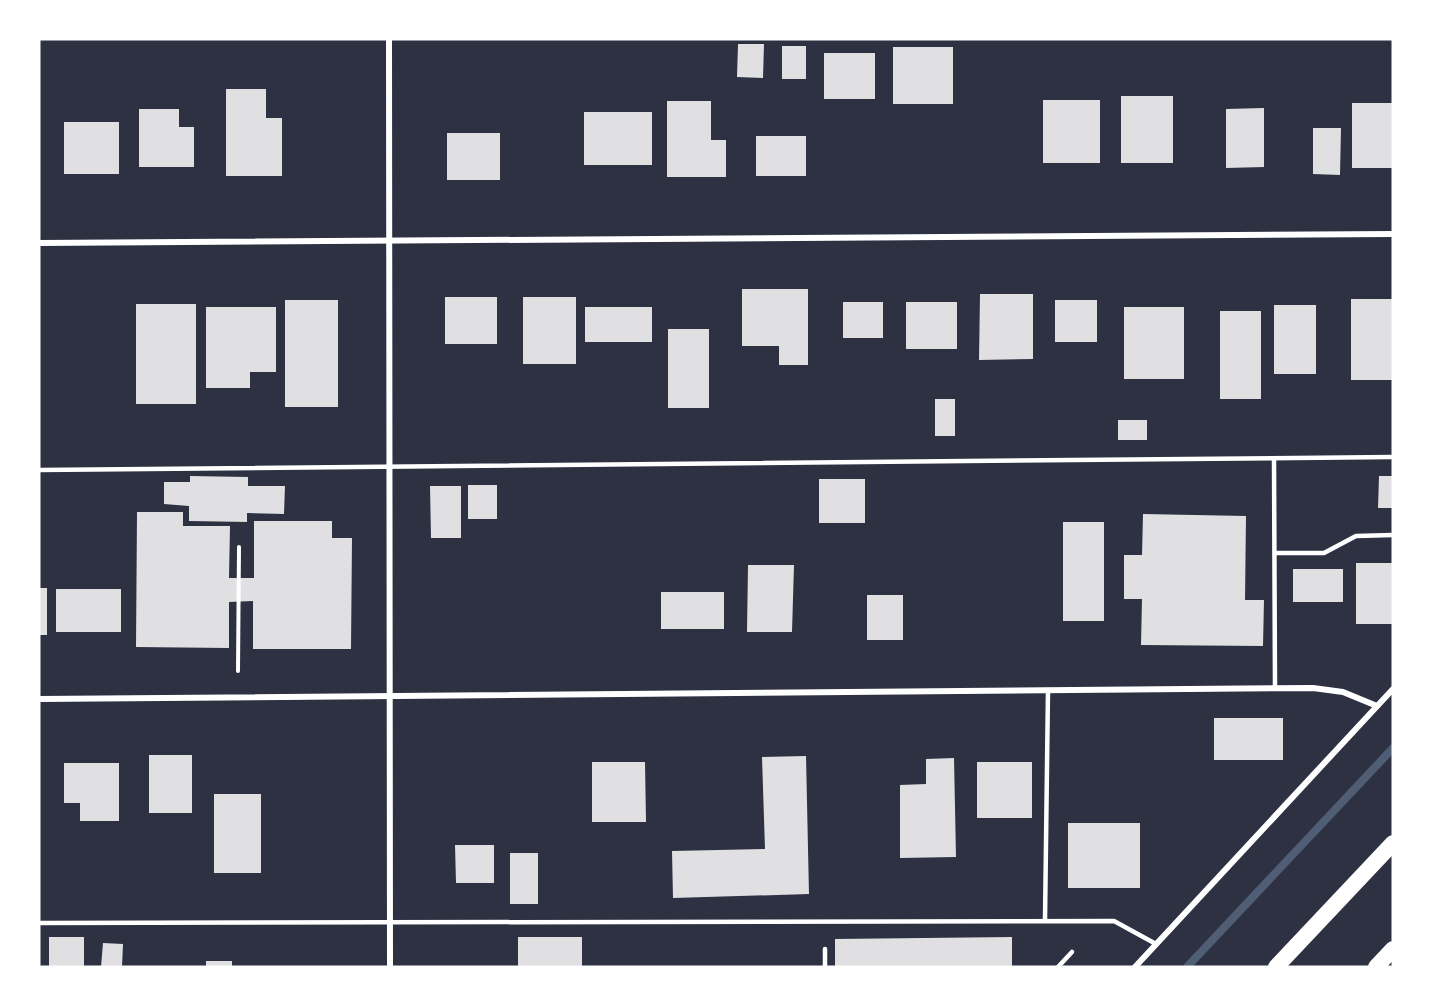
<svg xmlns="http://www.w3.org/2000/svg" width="1432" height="1006" font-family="'Noto Sans',sans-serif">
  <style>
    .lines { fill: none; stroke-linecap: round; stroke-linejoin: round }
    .stream { stroke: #4f5d75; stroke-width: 8 }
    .building { fill: #e0e0e3 }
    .path { stroke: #fff; stroke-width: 4 }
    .service { stroke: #fff; stroke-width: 4.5 }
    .minor { stroke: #fff; stroke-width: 6 }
    .trunk { stroke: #fff; stroke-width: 16 }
  </style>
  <rect width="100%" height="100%" fill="#2d3142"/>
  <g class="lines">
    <polyline class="stream" points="1187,967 1393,748"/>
  </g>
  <g class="building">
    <polygon points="738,44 764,44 763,78 737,77"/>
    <rect x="782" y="46" width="24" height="33"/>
    <rect x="893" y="47" width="60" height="57"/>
    <rect x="824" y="53" width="51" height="46"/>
    <polygon points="226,89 266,89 266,118 282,118 282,176 226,176"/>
    <rect x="1121" y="96" width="52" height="67"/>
    <rect x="1043" y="100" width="57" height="63"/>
    <polygon points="667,101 711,101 711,140 726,140 726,177 667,177"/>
    <rect x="1352" y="103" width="41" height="65"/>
    <polygon points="1264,108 1264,167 1226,168 1226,109"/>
    <polygon points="139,109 179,109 179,127 194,127 194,167 139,167"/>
    <rect x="584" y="112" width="68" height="53"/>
    <rect x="64" y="122" width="55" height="52"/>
    <polygon points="1313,128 1341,128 1340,175 1313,174"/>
    <rect x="447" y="133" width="53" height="47"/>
    <rect x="756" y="136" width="50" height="40"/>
    <polygon points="742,289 808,289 808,365 779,365 779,346 742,346"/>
    <polygon points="980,294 1033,294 1033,359 979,360"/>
    <rect x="445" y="297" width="52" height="47"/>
    <rect x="523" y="297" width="53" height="67"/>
    <rect x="1351" y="299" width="42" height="81"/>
    <rect x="285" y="300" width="53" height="107"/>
    <rect x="1055" y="300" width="42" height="42"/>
    <rect x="843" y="302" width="40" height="36"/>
    <rect x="906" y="302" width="51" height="47"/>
    <rect x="136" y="304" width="60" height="100"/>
    <rect x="1274" y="305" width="42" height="69"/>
    <polygon points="206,307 276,307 276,372 250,372 250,388 206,388"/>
    <rect x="585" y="307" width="67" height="35"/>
    <rect x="1124" y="307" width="60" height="72"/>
    <rect x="1220" y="311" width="41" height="88"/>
    <rect x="668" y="329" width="41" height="79"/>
    <rect x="935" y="399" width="20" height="37"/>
    <rect x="1118" y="420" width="29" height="20"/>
    <polygon points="190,476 248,477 248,486 285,486 284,514 247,513 247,522 189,521 189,506 164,504 164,482 190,482"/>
    <polygon points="1379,476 1393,476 1393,508 1378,508"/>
    <rect x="819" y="479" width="46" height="44"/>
    <rect x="468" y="485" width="29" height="34"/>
    <polygon points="430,486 461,486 461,538 431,538"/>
    <polygon points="137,512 183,512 183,526 230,526 229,578 254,578 254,521 332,521 332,538 352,538 351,649 253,649 253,601 229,602 229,648 136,647"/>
    <polygon points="1143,514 1246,516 1245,600 1264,600 1263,646 1141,645 1142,599 1124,599 1124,555 1142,555"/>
    <rect x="1063" y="522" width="41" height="99"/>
    <rect x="1356" y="563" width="37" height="61"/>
    <polygon points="748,565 794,565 792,632 747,632"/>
    <rect x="1293" y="569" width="50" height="33"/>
    <rect x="39" y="588" width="8" height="47"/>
    <rect x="56" y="589" width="65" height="43"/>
    <rect x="661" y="592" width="63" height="37"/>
    <rect x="867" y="595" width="36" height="45"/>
    <rect x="1214" y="718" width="69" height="42"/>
    <rect x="149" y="755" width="43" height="58"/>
    <polygon points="806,756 809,894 673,898 672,851 765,849 762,757"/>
    <polygon points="954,758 956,857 900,858 900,785 926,784 926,759"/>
    <polygon points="592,762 645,762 646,822 592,822"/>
    <rect x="977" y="762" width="55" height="56"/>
    <polygon points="64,763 119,763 119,821 80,821 80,803 64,803"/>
    <rect x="214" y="794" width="47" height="79"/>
    <rect x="1068" y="823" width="72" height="65"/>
    <polygon points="455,845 494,845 494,883 456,883"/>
    <rect x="510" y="853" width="28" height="51"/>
    <rect x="49" y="937" width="35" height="30"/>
    <rect x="518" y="937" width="64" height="30"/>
    <polygon points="1012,937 1012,967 835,967 835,939"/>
    <polygon points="103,943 123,944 122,967 101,967"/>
    <rect x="206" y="961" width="26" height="6"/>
  </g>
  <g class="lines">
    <polyline class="path" points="238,671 239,547"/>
    <g class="service">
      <polyline points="1274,459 1275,688"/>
      <polyline points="39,470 1393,457"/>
      <polyline points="1275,553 1324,553 1356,536 1393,535"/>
      <polyline points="1045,920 1048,690"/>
      <polyline points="39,923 1114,921 1156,944"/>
      <polyline points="825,949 825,967"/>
      <polyline points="1058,967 1072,952"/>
    </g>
    <g class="minor">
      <polyline points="389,39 390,967"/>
      <polyline points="39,243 1393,234"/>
      <polyline points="39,699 1313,688 1343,692 1377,706"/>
      <polyline points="1135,967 1393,689"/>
    </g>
    <g class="trunk">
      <polyline points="1276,967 1393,843"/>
      <polyline points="1376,967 1393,949"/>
    </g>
  </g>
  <rect width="1432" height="1006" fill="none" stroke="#ffffff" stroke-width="81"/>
</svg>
